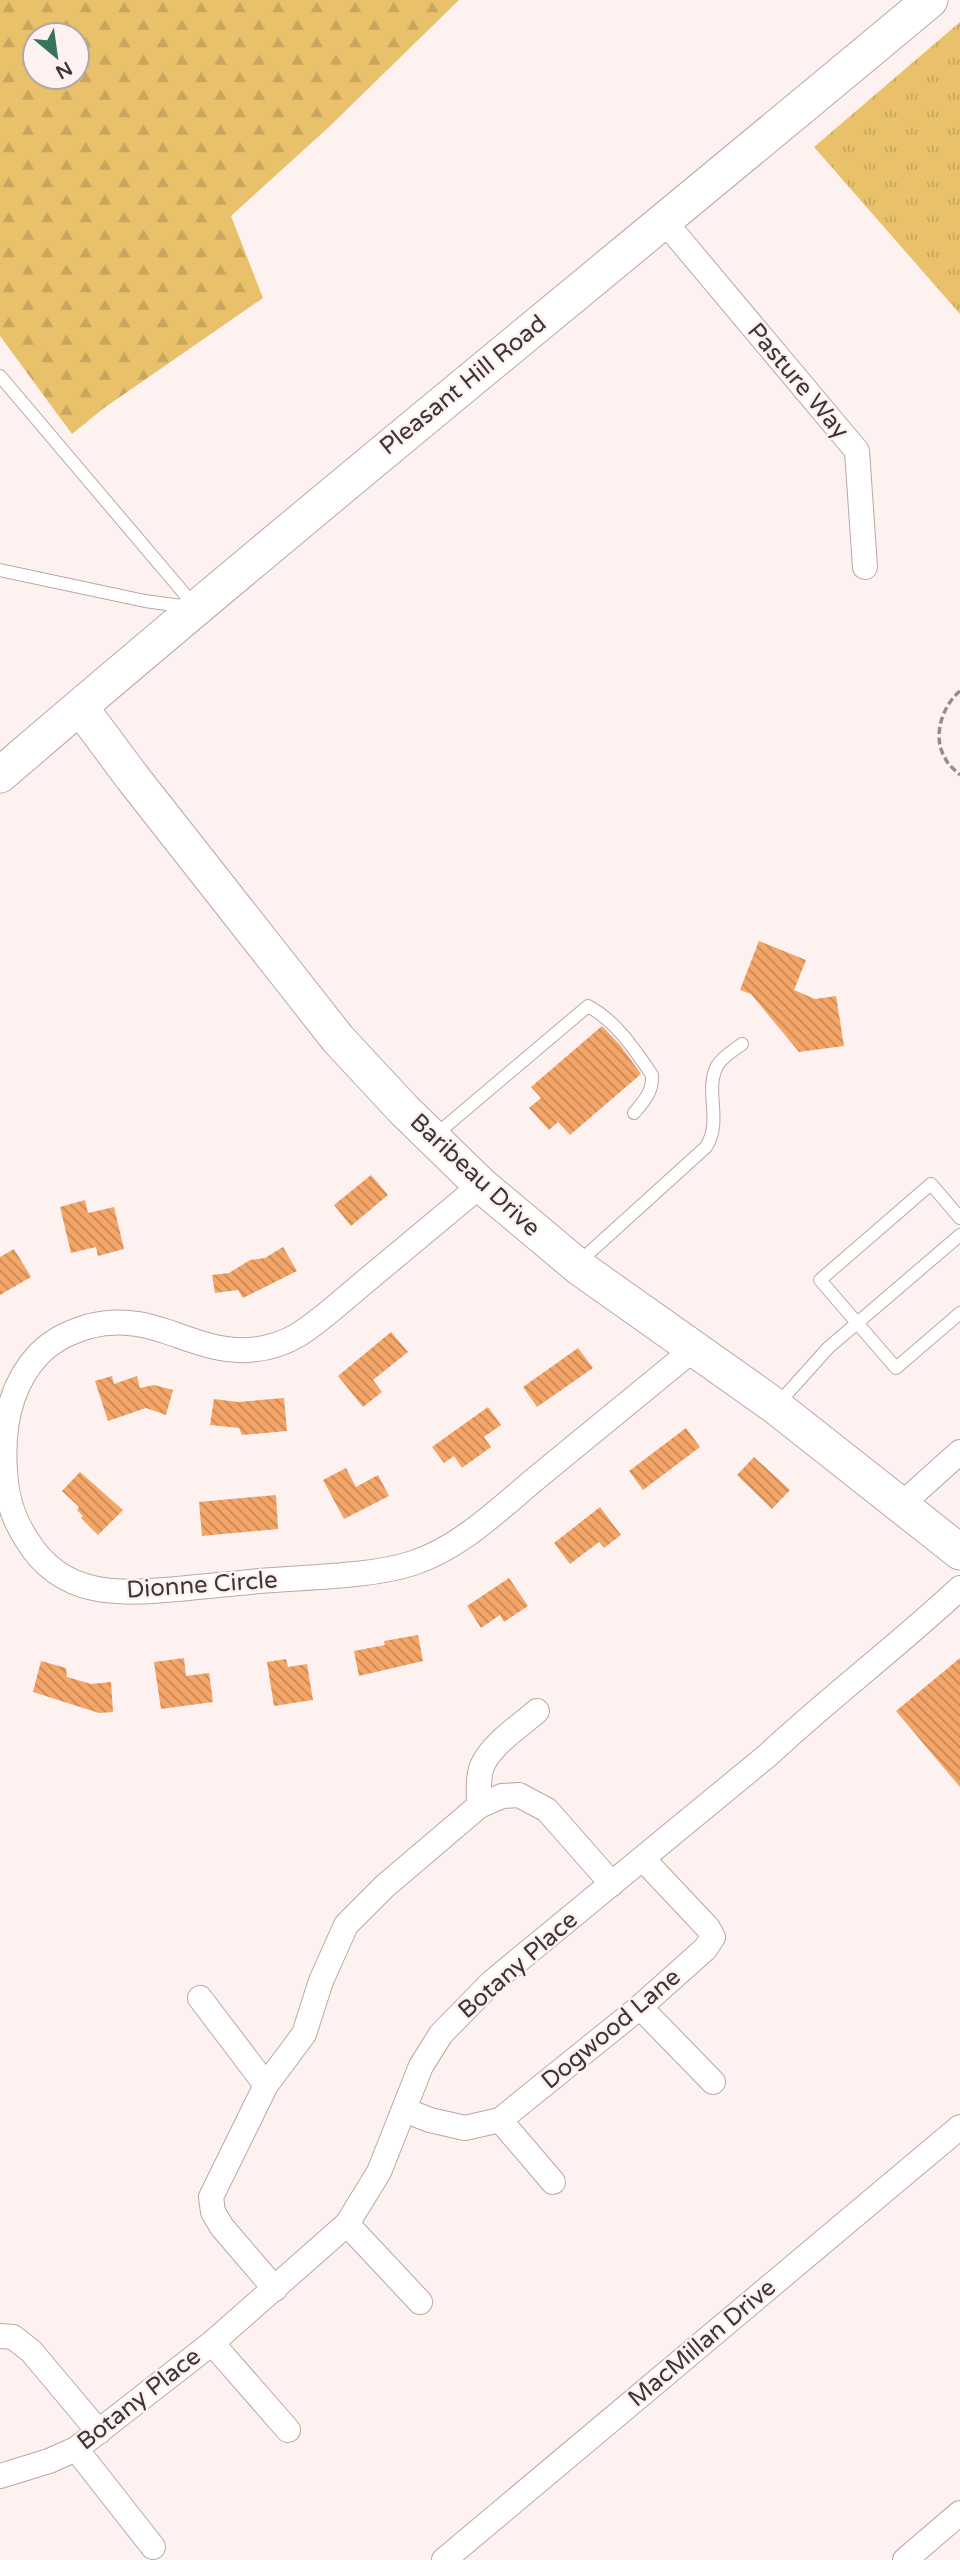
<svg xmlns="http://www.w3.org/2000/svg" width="960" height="2560" font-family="'Varela Round',sans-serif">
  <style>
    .forest { fill: url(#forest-firs); fill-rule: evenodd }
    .park { fill: url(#park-tufts) }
    .building { fill: url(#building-back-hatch) }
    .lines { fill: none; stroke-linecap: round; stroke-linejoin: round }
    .lane-casing { stroke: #bba7a4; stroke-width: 14 }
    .street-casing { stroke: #bba7a4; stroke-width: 26 }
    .secondary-casing { stroke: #bba7a4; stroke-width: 37 }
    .path { stroke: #968d8b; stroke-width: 3.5; stroke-dasharray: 7 3.5; stroke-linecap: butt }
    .lane { stroke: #fff; stroke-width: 12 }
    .street { stroke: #fff; stroke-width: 24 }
    .secondary { stroke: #fff; stroke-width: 35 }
    .labels { text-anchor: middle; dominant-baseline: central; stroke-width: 5; stroke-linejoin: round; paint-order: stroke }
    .street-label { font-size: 24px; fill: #3e3634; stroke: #fef2f0 }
  </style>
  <defs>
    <pattern id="forest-firs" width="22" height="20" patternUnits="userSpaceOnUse" patternTransform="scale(1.75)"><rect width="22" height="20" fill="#e9c16b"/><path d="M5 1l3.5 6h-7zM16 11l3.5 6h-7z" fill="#c9a65d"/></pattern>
    <pattern id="park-tufts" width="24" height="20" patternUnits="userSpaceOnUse" patternTransform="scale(1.75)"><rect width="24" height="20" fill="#e9c16b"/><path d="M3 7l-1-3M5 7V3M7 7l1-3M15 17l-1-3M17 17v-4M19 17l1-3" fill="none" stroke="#c9a65d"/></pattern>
    <pattern id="building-back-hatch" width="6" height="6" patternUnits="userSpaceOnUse" patternTransform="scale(1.75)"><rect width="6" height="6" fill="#f4a568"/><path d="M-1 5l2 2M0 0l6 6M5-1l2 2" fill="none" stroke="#c78756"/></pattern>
  </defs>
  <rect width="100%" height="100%" fill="#fef2f0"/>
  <path class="forest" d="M0,0H459L329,127L231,216L263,298L104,408L72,434L0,336ZM35,35H77V77H35Z"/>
  <polygon class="park" points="960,22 960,314 814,147"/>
  <g class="building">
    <polygon points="759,941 806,960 794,990 815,999 836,996 844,1046 799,1052 751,994 740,990"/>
    <polygon points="602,1026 620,1045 641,1074 570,1135 558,1122 549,1130 529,1108 541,1098 531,1087"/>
    <polygon points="371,1175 388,1195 351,1226 334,1205"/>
    <polygon points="85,1200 88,1213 114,1207 124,1249 98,1256 96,1247 71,1253 60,1207"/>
    <polygon points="283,1247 297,1271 243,1298 238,1290 215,1293 212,1275 229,1273 250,1260 265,1258"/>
    <polygon points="14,1249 31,1277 0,1295 0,1257"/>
    <polygon points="391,1332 408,1352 373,1380 382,1392 363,1407 338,1376"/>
    <polygon points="578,1348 593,1368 537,1407 523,1387"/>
    <polygon points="112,1376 114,1384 137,1376 140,1388 154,1385 173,1390 166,1415 146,1408 108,1421 95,1381"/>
    <polygon points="284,1398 287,1431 242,1435 239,1428 210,1425 214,1399 238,1402"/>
    <polygon points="488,1407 501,1425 484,1437 491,1447 462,1468 454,1456 444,1463 432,1447"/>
    <polygon points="686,1428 700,1447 643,1490 629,1471"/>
    <polygon points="754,1457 790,1490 772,1509 737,1475"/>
    <polygon points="346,1468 356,1487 378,1475 389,1496 344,1519 323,1480"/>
    <polygon points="80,1472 123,1510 98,1535 81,1518 83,1516 77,1510 79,1507 62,1491"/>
    <polygon points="276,1495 278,1529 202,1536 199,1502"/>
    <polygon points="600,1507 621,1535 604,1548 599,1542 570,1564 554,1543"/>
    <polygon points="509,1578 528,1606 504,1622 500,1615 481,1628 467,1606"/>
    <polygon points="418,1635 423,1661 359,1676 354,1651 385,1645 384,1641"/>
    <polygon points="184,1658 186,1676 209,1673 213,1702 161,1709 154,1662"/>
    <polygon points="960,1658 960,1787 896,1711"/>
    <polygon points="286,1659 288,1667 307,1664 313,1700 274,1706 267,1662"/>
    <polygon points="41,1661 66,1668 67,1677 91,1684 111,1682 113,1712 99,1713 33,1692"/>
  </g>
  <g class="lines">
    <defs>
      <g id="lane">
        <polyline points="0,376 194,605"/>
        <polyline points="0,570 145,601 189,607"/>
        <path d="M433,1137L588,1006C616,1021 635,1050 652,1075C653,1092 644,1101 634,1113"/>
        <polyline points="960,1218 931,1184 820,1280 896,1368 960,1313"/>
        <path d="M579,1262L706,1147C723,1120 704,1092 717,1066C722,1057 734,1050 742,1044"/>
        <polyline points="776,1406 828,1348 960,1235"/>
      </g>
      <g id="street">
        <polyline points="665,222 857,451 865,567"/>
        <path d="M481,1185C443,1217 405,1248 367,1280C345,1298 322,1320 298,1335C283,1344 265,1349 248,1350C190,1353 154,1310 90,1326C70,1332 54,1339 39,1354C9,1386 2,1428 5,1471C6,1496 13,1519 27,1540C62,1598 119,1594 178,1589C205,1586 232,1584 259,1581C305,1577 371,1577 413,1563C462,1547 501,1507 540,1475C592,1433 643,1390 695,1348"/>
        <polyline points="902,1504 960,1452"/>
        <path d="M479,1806C479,1792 477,1774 484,1762C495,1742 520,1726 537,1711"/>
        <polyline points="200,1998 266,2085"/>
        <polyline points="640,2007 713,2082"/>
        <polyline points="404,2110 430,2120 465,2128 500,2120 640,2007 705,1949 713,1937 708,1928 643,1859"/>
        <polyline points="500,2120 553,2182"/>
        <polyline points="347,2224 420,2302"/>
        <polyline points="275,2289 222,2227 213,2212 211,2197 266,2085 304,2034 321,1981 346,1925 385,1886 479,1806 502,1796 519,1795 547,1810 612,1884"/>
        <polyline points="0,2336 13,2337 31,2351 99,2432"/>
        <polyline points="212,2343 288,2430"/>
        <polyline points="76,2449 153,2547"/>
        <path d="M0,2476L49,2461L76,2449L212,2343L347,2224L379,2172L421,2066L441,2034L492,1982L768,1755C830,1697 898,1646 960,1588"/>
        <polyline points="444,2560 960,2127"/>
        <polyline points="905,2560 960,2513"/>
      </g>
      <g id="secondary">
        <polyline points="80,707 132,777 338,1039 404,1110 481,1185 580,1268 775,1406 960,1552"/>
        <path d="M0,775C306,512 620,259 930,0"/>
      </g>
    </defs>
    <use href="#lane" class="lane-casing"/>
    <use href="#street" class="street-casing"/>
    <use href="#secondary" class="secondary-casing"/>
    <path class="path" d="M960,691C942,706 932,737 945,758C948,765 955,770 960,775"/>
    <use href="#lane" class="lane"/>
    <use href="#street" class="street"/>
    <use href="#secondary" class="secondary"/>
  </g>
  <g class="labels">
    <g class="street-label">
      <text transform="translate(798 381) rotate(50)">Pasture Way</text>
      <text transform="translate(463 385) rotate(-39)">Pleasant Hill Road</text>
      <text transform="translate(475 1175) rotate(43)">Baribeau Drive</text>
      <text transform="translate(202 1585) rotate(-4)">Dionne Circle</text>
      <text transform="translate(518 1965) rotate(-41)">Botany Place</text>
      <text transform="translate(611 2029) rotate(-40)">Dogwood Lane</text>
      <text transform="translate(702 2343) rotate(-40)">MacMillan Drive</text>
      <text transform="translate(139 2399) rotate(-38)">Botany Place</text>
    </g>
  </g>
  <g transform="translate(56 56) rotate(151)"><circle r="33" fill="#fef2f0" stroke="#b1a7a5" stroke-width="2"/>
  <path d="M0-5L12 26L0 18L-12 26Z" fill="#377460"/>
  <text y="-10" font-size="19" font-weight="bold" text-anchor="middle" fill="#3e3634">N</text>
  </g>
</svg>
